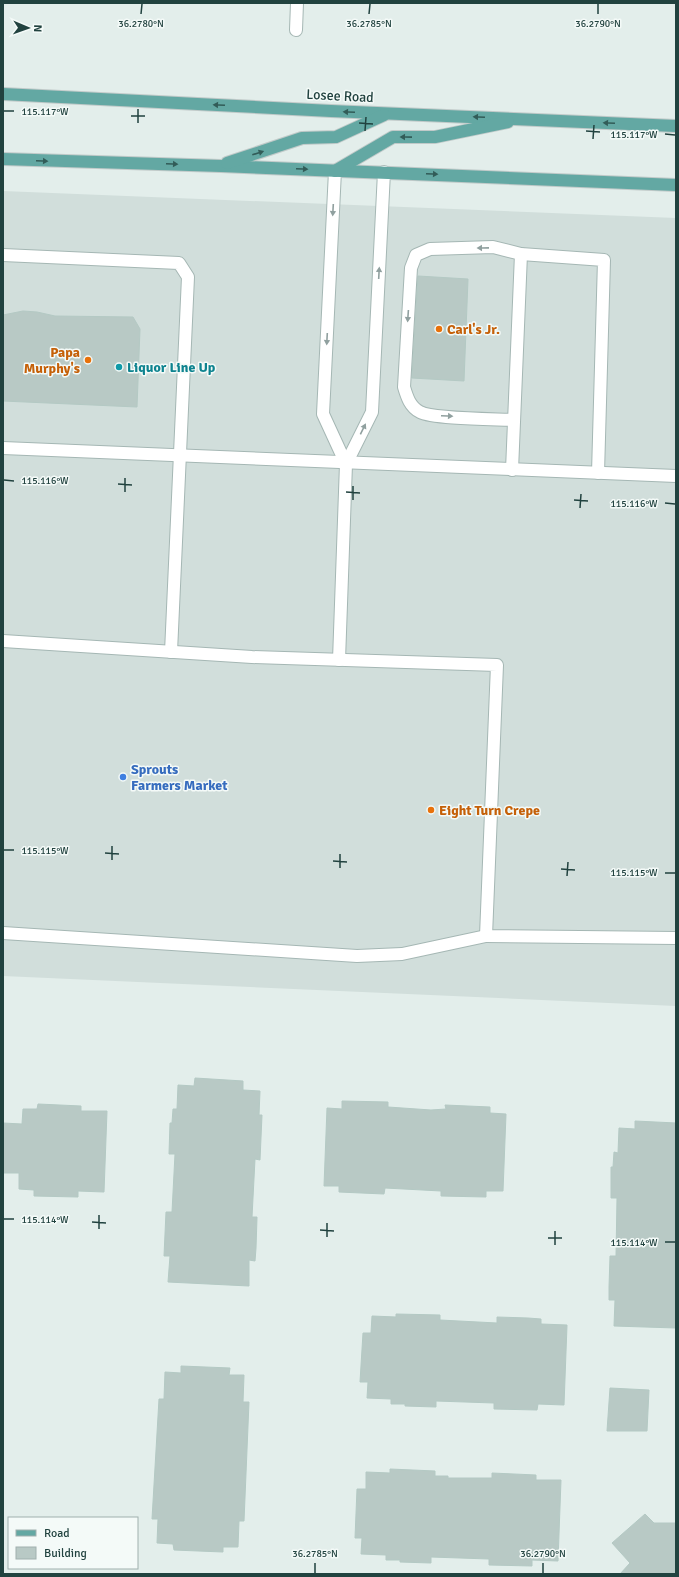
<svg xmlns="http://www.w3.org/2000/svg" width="679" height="1577" font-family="Signika,sans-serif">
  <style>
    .built { fill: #d1dedb }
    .building { fill: #b8c9c5; stroke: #b4c9c4 }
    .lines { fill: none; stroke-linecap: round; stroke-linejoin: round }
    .minor-casing { stroke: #a5b7b4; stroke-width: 14 }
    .major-casing { stroke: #c1cac9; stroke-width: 14 }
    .minor { stroke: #fff; stroke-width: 12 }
    .major { stroke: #63a8a3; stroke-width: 12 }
    .oneway { fill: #325c58 }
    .oneway2 { fill: #90a09f }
    .ticks { fill: none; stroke: #21423f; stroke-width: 1.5 }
    .food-dot { fill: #e8710a; stroke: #f4faf8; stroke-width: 1.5 }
    .culture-dot { fill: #0f9aa8; stroke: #f4faf8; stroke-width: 1.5 }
    .shop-dot { fill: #3f7fe0; stroke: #f4faf8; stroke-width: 1.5 }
    .labels { text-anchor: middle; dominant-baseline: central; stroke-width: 3; stroke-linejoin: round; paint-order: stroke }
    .street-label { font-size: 14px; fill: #21423f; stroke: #f4faf8 }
    .food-label { font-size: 14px; font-weight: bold; fill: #c56008; stroke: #f4faf8; text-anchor: start }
    .culture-label { font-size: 14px; font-weight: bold; fill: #0d838f; stroke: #f4faf8; text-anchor: start }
    .shop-label { font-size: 14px; font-weight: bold; fill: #366cbe; stroke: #f4faf8; text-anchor: start }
    .ticks-label { font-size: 10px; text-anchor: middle; fill: #21423f; stroke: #f4faf8; stroke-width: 3; stroke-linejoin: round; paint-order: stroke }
  </style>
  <rect width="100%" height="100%" fill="#e3eeeb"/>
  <polygon class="built" points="3,191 676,218 676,1006 3,976"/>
  <g class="building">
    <polygon points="418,276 468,279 464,381 412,378"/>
    <polygon points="23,311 37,312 55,316 133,317 140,329 137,407 3,401 3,315"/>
    <polygon points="195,1078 243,1081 243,1090 260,1091 259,1115 262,1115 260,1160 255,1159 252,1217 257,1217 256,1248 255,1261 249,1260 249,1286 168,1282 170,1256 164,1256 166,1212 172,1212 175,1154 169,1154 170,1123 172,1123 173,1109 177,1109 178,1085 194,1086"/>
    <polygon points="342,1101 388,1102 388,1107 431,1110 446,1109 445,1105 490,1107 490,1113 506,1114 503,1191 486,1191 486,1197 441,1196 441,1191 385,1188 384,1194 339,1192 339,1186 324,1186 327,1108 342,1109"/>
    <polygon points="38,1104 81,1106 81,1111 107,1111 104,1192 78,1191 78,1197 34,1196 34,1190 19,1189 19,1173 3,1173 3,1123 22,1124 23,1109 37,1109"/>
    <polygon points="635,1121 676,1123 676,1328 614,1326 615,1300 609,1300 609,1287 610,1256 616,1256 617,1198 611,1198 611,1167 613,1167 614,1152 618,1153 619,1128 635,1129"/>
    <polygon points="396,1314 440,1315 440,1320 497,1323 497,1317 528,1318 541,1319 541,1324 567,1325 564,1405 538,1404 537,1410 494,1409 494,1403 436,1401 436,1407 405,1406 405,1404 391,1404 391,1399 367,1398 368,1382 360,1382 363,1333 371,1333 372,1316 396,1317"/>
    <polygon points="181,1366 230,1368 229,1375 244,1375 243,1402 249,1402 244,1521 239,1521 238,1547 223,1547 223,1552 174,1550 173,1544 157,1543 158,1519 152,1519 159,1399 164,1399 165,1372 181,1373"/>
    <polygon points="610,1388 649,1390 647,1431 607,1431"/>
    <polygon points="390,1469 435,1471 435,1476 448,1476 448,1478 492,1478 492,1473 536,1475 536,1480 561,1480 558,1561 532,1560 532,1566 489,1565 489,1559 431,1557 431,1563 400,1562 400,1560 386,1560 386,1555 361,1554 362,1538 355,1538 357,1489 366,1489 366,1472 390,1473"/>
    <polygon points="645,1514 654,1523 676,1523 676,1574 620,1574 630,1563 612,1543"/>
  </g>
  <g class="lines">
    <defs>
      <g id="minor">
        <polyline points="296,30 297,3"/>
        <polyline points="335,171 323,414 346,464"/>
        <polyline points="3,255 179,263 188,277 171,652"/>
        <path d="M514,420C496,419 433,419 420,412C410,407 407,397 404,387L411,268L416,255L430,249L493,247L521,254L604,260L598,473"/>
        <polyline points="3,448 676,476"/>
        <polyline points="512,470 521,254"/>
        <polyline points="3,641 252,657 497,665 486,936 676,938"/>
        <polyline points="339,660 346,464 372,412 384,172"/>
        <polyline points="3,933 357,956 402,954 486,936"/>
      </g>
      <g id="major">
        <polyline points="3,94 331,111 676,126"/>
        <polyline points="3,159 221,166 676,185"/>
        <polyline points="227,163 302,138 336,137 384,115"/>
        <polyline points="335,171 393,137 435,137 508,122"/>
      </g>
    </defs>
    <use href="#minor" class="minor-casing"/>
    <use href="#major" class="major-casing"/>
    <use href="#minor" class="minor"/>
    <use href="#major" class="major"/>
  </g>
  <defs><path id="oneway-solid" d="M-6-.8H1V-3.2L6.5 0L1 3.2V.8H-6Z"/></defs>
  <g class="oneway">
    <use href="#oneway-solid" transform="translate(219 105) rotate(-177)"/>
    <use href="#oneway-solid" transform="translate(349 112) rotate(-177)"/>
    <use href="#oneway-solid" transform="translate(479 117) rotate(-178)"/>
    <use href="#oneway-solid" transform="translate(609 123) rotate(-177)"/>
    <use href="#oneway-solid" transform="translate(406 137) rotate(-179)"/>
    <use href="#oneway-solid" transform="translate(258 153) rotate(-18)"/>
    <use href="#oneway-solid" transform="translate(42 161) rotate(2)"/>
    <use href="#oneway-solid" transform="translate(172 164) rotate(2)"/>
    <use href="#oneway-solid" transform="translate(302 169) rotate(3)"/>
    <use href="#oneway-solid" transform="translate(432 174) rotate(2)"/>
  </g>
  <g class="oneway2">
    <use href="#oneway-solid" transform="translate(333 210) rotate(93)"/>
    <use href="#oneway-solid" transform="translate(483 248) rotate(179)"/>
    <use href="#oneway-solid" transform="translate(379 273) rotate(-87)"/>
    <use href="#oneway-solid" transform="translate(408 316) rotate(94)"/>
    <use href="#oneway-solid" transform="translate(327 339) rotate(93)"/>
    <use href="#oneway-solid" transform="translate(447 416) rotate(3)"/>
    <use href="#oneway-solid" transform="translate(363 429) rotate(-64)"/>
  </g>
  <path class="ticks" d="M141,14L142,4M369,14L370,4M598,14V4M4,111H14M131,116H145M138,123V109M359,123L373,124M365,131L366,117M586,131L600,132M665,134L675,135M593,139L594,125M4,480L14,481M118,484L132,485M125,492V478M346,492L360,493M353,500V486M574,500L588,501M665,503L675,504M580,508L581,494M4,850H14M105,853L119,854M112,860V846M333,861L347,862M340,868V854M561,869L575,870M665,873H675M567,876L568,862M4,1219H14M92,1222L106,1223M99,1229V1215M320,1230L334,1231M327,1237V1223M548,1238H562M665,1242H675M555,1245V1231M315,1573V1563M543,1573V1563"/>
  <g class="food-dot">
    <circle cx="439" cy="329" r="4"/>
    <circle cx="88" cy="360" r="4"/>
    <circle cx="431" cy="810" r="4"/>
  </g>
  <circle class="culture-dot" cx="119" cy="367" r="4"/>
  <circle class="shop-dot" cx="123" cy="777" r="4"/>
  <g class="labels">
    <g class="street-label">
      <text transform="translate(340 96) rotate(3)">Losee Road</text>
    </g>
    <g class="food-label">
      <text x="447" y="329">Carl's Jr.</text>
      <text x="80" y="352" text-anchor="end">Papa<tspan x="80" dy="16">Murphy's</tspan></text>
      <text x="439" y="810">Eight Turn Crepe</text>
    </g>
    <g class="culture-label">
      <text x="127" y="367">Liquor Line Up</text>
    </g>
    <g class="shop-label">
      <text x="131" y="769">Sprouts<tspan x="131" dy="16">Farmers Market</tspan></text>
    </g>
  </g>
  <g class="ticks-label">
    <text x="141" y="27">36.2780°N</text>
    <text x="369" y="27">36.2785°N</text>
    <text x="598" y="27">36.2790°N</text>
    <text x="45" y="115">115.117°W</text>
    <text x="634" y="138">115.117°W</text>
    <text x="45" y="484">115.116°W</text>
    <text x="634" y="507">115.116°W</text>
    <text x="45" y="854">115.115°W</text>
    <text x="634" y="876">115.115°W</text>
    <text x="45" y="1223">115.114°W</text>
    <text x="634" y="1246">115.114°W</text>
    <text x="315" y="1557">36.2785°N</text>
    <text x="543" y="1557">36.2790°N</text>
  </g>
  <rect width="679" height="1577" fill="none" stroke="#21423f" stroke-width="8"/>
  <rect x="8" y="1517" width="130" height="52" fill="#f4faf8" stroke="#a0b0ae"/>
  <rect x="16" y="1530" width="20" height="6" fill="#63a8a3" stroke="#a0b0ae"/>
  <text x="44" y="1537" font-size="12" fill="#21423f">Road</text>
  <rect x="16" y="1547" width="20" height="12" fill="#b8c9c5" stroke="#a0b0ae"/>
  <text x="44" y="1557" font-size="12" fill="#21423f">Building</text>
  <g transform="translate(28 28) rotate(92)" stroke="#f4faf8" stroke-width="3" paint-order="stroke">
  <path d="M0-3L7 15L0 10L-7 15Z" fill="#21423f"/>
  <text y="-6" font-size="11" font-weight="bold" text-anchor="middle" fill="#21423f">N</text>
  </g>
</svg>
